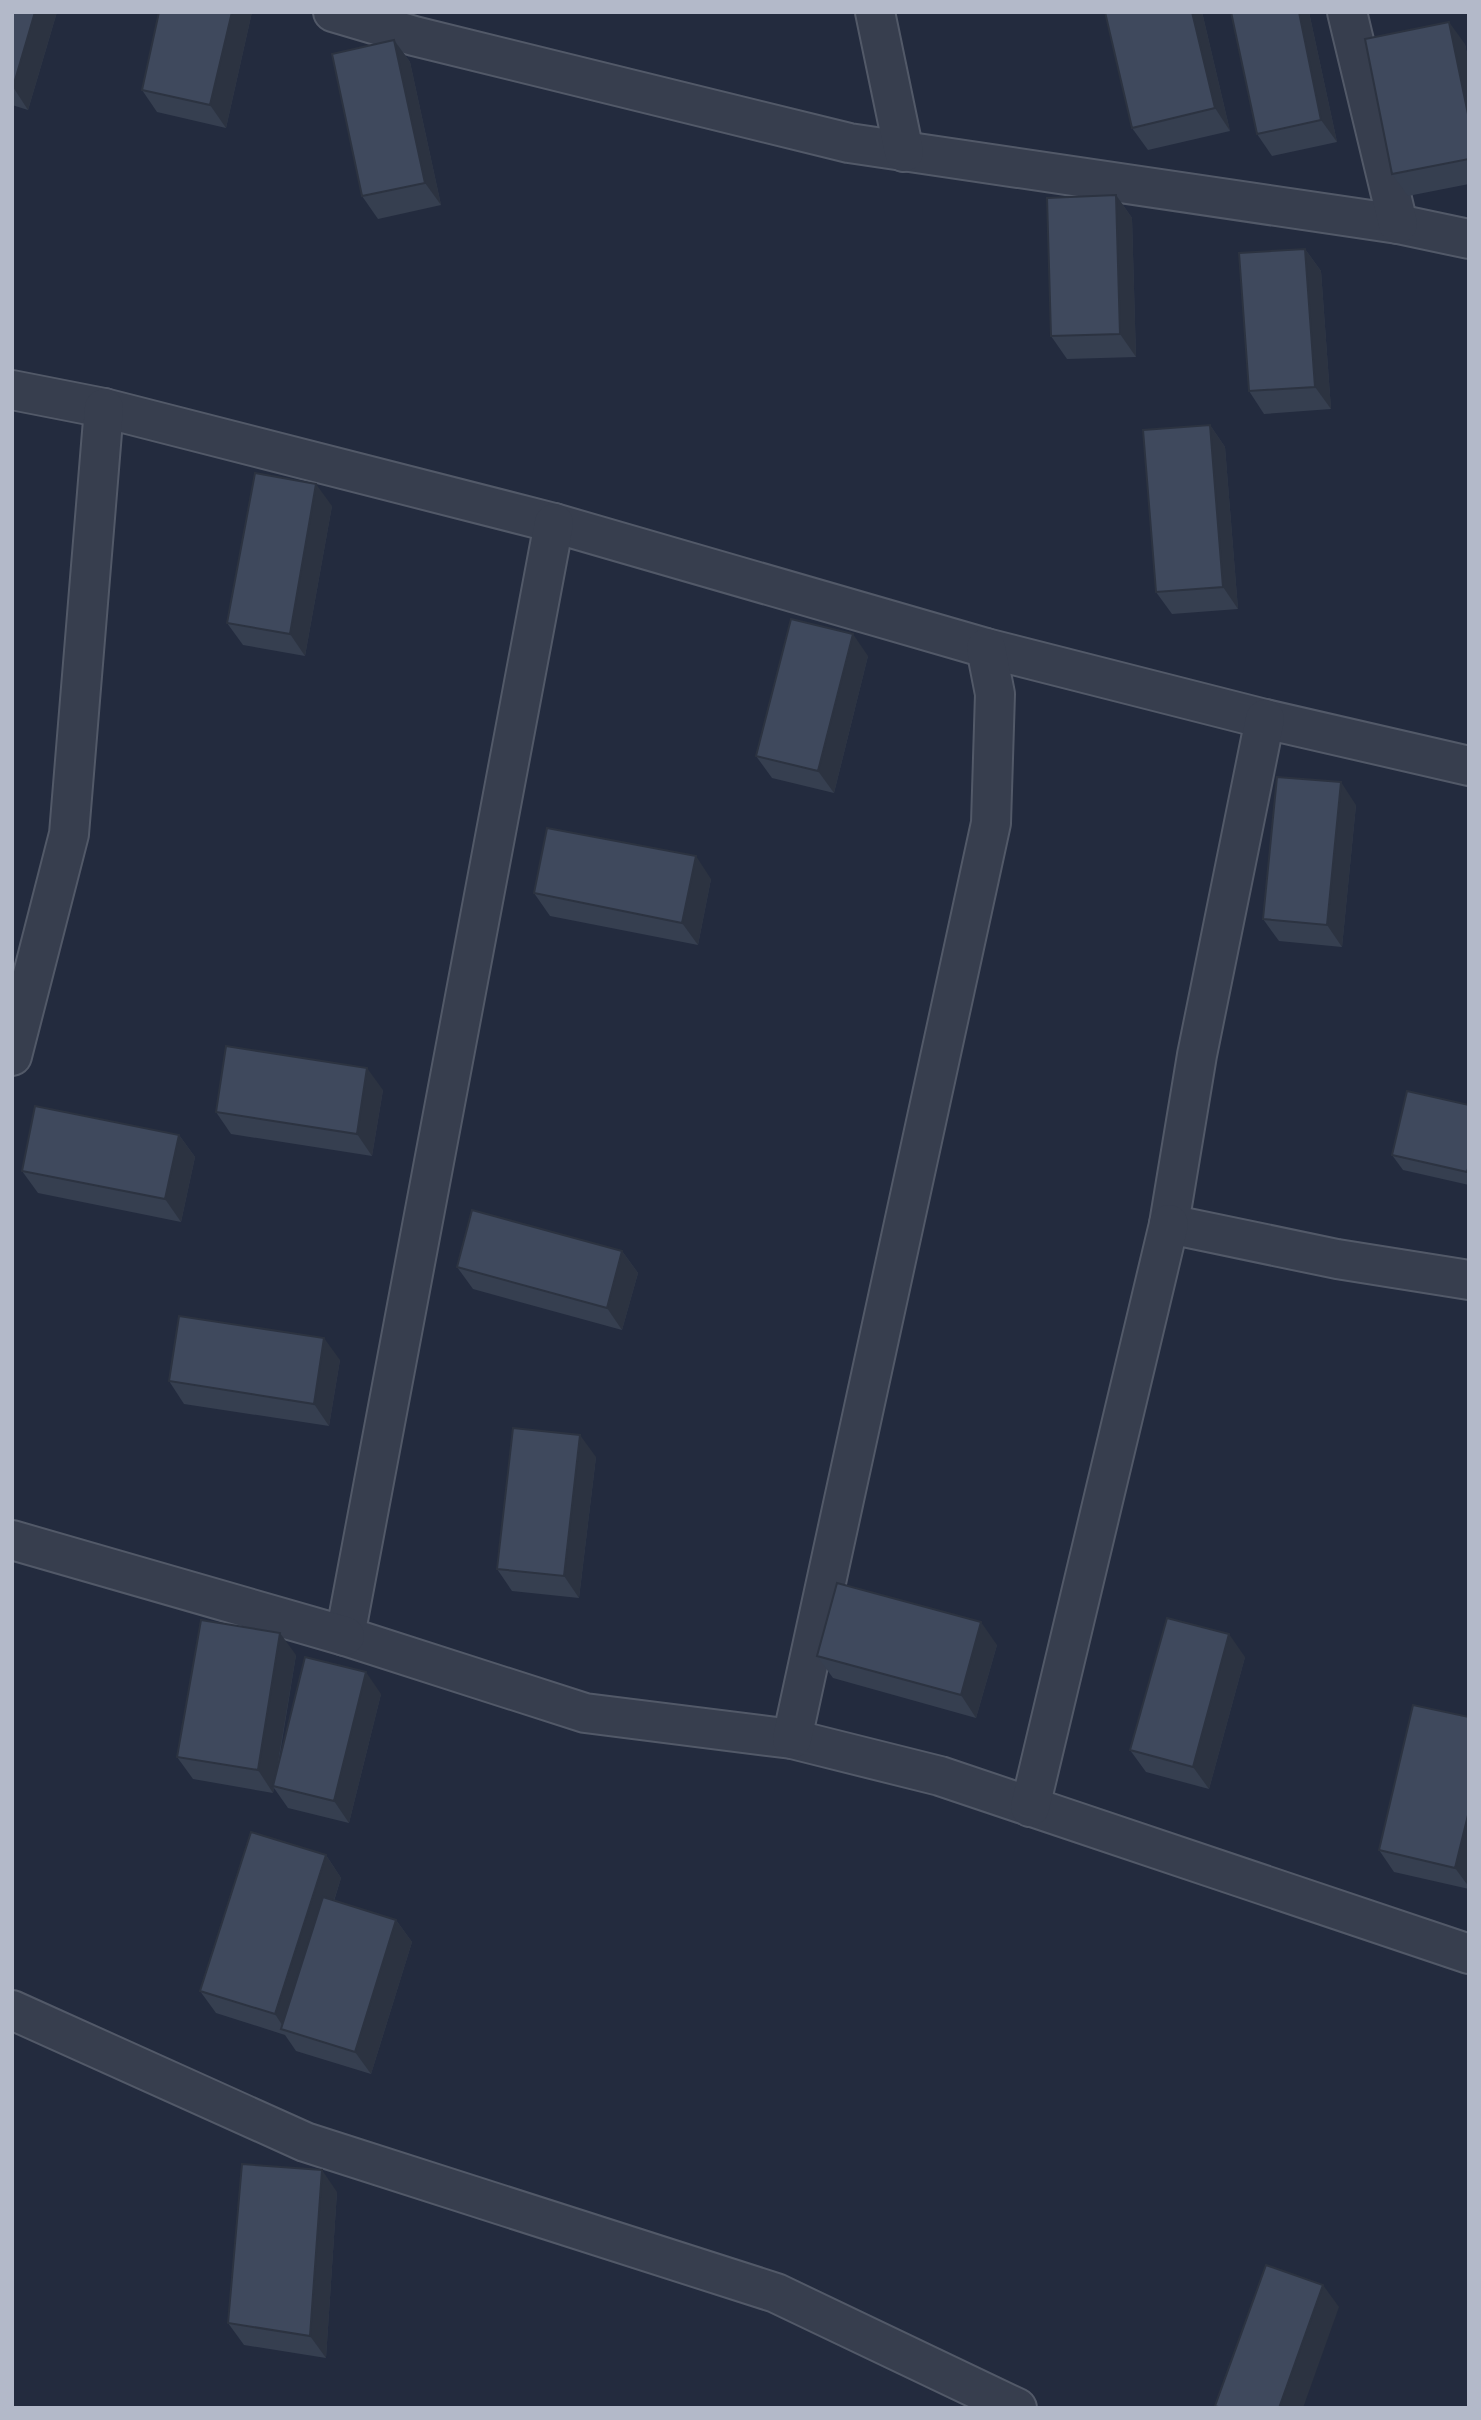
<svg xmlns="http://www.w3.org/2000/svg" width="1481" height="2420" font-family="Quicksand,sans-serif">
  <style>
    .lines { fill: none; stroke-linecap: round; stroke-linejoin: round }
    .minor-casing { stroke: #525968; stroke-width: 42 }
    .minor { stroke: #373e4e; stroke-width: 38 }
    .wall { fill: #363f50 }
    .shaded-wall { fill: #2c3341 }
    .building { fill: #3f495d; stroke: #2c3341; stroke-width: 2 }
  </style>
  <rect width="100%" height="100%" fill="#232b3e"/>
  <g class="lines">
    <defs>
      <g id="minor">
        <polyline points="333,12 414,36 849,143 1398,224 1469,239"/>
        <polyline points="875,12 904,152"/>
        <polyline points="1347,12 1398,224"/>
        <polyline points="12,390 104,408 554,523 986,648 1265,719 1469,766"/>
        <polyline points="554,523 345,1636 585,1713 792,1739 940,1776 1469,1954"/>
        <polyline points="1265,719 1197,1055 1169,1224 1337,1259 1469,1280"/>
        <polyline points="12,1056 69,834 104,408"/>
        <polyline points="12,1540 345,1636"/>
        <polyline points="792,1739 991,823 995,694 986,648"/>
        <polyline points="1030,1807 1169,1224"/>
        <polyline points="12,2010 305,2142 776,2293 1017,2408"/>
      </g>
    </defs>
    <use href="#minor" class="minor-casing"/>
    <use href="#minor" class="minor"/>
  </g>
  <g class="wall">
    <polygon points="12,12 57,12 28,110 12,105"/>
    <polygon points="159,12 252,12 226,128 157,112 142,90"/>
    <polygon points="1105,12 1202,12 1230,131 1148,150 1132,128"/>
    <polygon points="1309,12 1337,142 1272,156 1257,134"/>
    <polygon points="394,40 410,62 441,205 378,219 362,196"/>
    <polygon points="1465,44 1469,64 1469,184 1408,196 1392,174"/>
    <polygon points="1116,195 1132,218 1136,357 1067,359 1051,336"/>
    <polygon points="1305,249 1321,271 1331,409 1264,414 1249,391"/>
    <polygon points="1210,425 1225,447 1238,609 1172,614 1156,592"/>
    <polygon points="332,506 305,656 243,645 227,623"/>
    <polygon points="868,656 834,793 772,778 756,756"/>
    <polygon points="1356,805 1342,947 1279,941 1263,919"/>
    <polygon points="711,879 698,945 550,916 534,893"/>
    <polygon points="383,1090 372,1156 231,1134 216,1112"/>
    <polygon points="1469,1105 1469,1185 1403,1170 1392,1155"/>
    <polygon points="179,1135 195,1157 181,1222 38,1193 22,1171"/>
    <polygon points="622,1251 638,1273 622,1330 473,1289 457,1267"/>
    <polygon points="340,1360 329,1426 184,1404 169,1381"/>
    <polygon points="596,1457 579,1598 512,1591 497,1569"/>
    <polygon points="997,1645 976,1718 833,1678 817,1656"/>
    <polygon points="296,1655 278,1766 381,1694 349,1823 288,1808 274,1788 273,1793 193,1779 177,1757"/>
    <polygon points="1245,1657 1209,1789 1146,1772 1130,1750"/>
    <polygon points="1469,1717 1469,1889 1394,1872 1379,1850"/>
    <polygon points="326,1855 341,1878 334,1901 396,1920 412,1942 371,2074 296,2051 285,2035 216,2013 200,1991"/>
    <polygon points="337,2192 326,2358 244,2345 228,2323"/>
  </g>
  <g class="shaded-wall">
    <polygon points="35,12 57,12 28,110 13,87"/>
    <polygon points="232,12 252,12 226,128 210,105"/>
    <polygon points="1192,12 1202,12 1230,131 1215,108"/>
    <polygon points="1299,12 1309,12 1337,142 1321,120"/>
    <polygon points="1449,22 1465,44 1469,64 1469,119"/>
    <polygon points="394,40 410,62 441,205 425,183"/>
    <polygon points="1116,195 1132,218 1136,357 1120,334"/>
    <polygon points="1305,249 1321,271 1331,409 1315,387"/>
    <polygon points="1210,425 1225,447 1238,609 1223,587"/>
    <polygon points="316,484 332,506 305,656 290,634"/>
    <polygon points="853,634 868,656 834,793 818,771"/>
    <polygon points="1341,782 1356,805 1342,947 1327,925"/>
    <polygon points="696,856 711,879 698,945 682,923"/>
    <polygon points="367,1068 383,1090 372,1156 357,1134"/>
    <polygon points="179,1135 195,1157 181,1222 165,1199"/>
    <polygon points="622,1251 638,1273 622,1330 607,1308"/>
    <polygon points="324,1338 340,1360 329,1426 314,1404"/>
    <polygon points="580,1435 596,1457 579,1598 564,1576"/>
    <polygon points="981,1622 997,1645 976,1718 961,1695"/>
    <polygon points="280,1633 296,1655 274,1786 273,1786 274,1788 273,1793 258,1770"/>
    <polygon points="1229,1634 1245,1657 1209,1789 1193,1767"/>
    <polygon points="366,1672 381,1694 349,1823 334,1801"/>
    <polygon points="1469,1811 1469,1887 1455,1868"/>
    <polygon points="326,1855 341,1878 292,2032 286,2031 275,2014"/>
    <polygon points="396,1920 412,1942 371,2074 355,2052"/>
    <polygon points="322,2170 337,2192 326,2358 310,2336"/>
    <polygon points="1323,2285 1339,2307 1303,2408 1279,2408"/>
  </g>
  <g class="building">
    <polygon points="12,12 35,12 13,87 12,87"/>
    <polygon points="159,12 232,12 210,105 142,90"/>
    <polygon points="1105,12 1192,12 1215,108 1132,128"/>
    <polygon points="1231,12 1299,12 1321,120 1257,134"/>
    <polygon points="1449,22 1469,119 1469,159 1392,174 1365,39"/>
    <polygon points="394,40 425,183 362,196 332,54"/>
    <polygon points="1116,195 1120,334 1051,336 1047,198"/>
    <polygon points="1305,249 1315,387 1249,391 1239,253"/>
    <polygon points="1210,425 1223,587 1156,592 1143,430"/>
    <polygon points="255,473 316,484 290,634 227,623"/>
    <polygon points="791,619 853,634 818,771 756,756"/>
    <polygon points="1277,777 1341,782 1327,925 1263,919"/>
    <polygon points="547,828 696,856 682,923 534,893"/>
    <polygon points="226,1046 367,1068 357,1134 216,1112"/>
    <polygon points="1407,1091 1469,1105 1469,1165 1467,1172 1392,1155"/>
    <polygon points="35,1106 179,1135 165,1199 22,1171"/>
    <polygon points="472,1210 622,1251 607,1308 457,1267"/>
    <polygon points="179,1316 324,1338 314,1404 169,1381"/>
    <polygon points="513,1428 580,1435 564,1576 497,1569"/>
    <polygon points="837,1583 981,1622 961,1695 817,1656"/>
    <polygon points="1167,1618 1229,1634 1193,1767 1130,1750"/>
    <polygon points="201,1620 280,1633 258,1770 177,1757"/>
    <polygon points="305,1657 366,1672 334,1801 273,1786"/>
    <polygon points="1413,1705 1469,1717 1469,1811 1455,1868 1379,1850"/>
    <polygon points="251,1832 326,1855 275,2014 200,1991"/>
    <polygon points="323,1897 396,1920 355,2052 281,2029"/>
    <polygon points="242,2164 322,2170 310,2336 228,2323"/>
    <polygon points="1266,2265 1323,2285 1279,2408 1221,2408 1215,2406"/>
  </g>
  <rect width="1481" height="2420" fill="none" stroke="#b3b9c9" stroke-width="28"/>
</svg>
